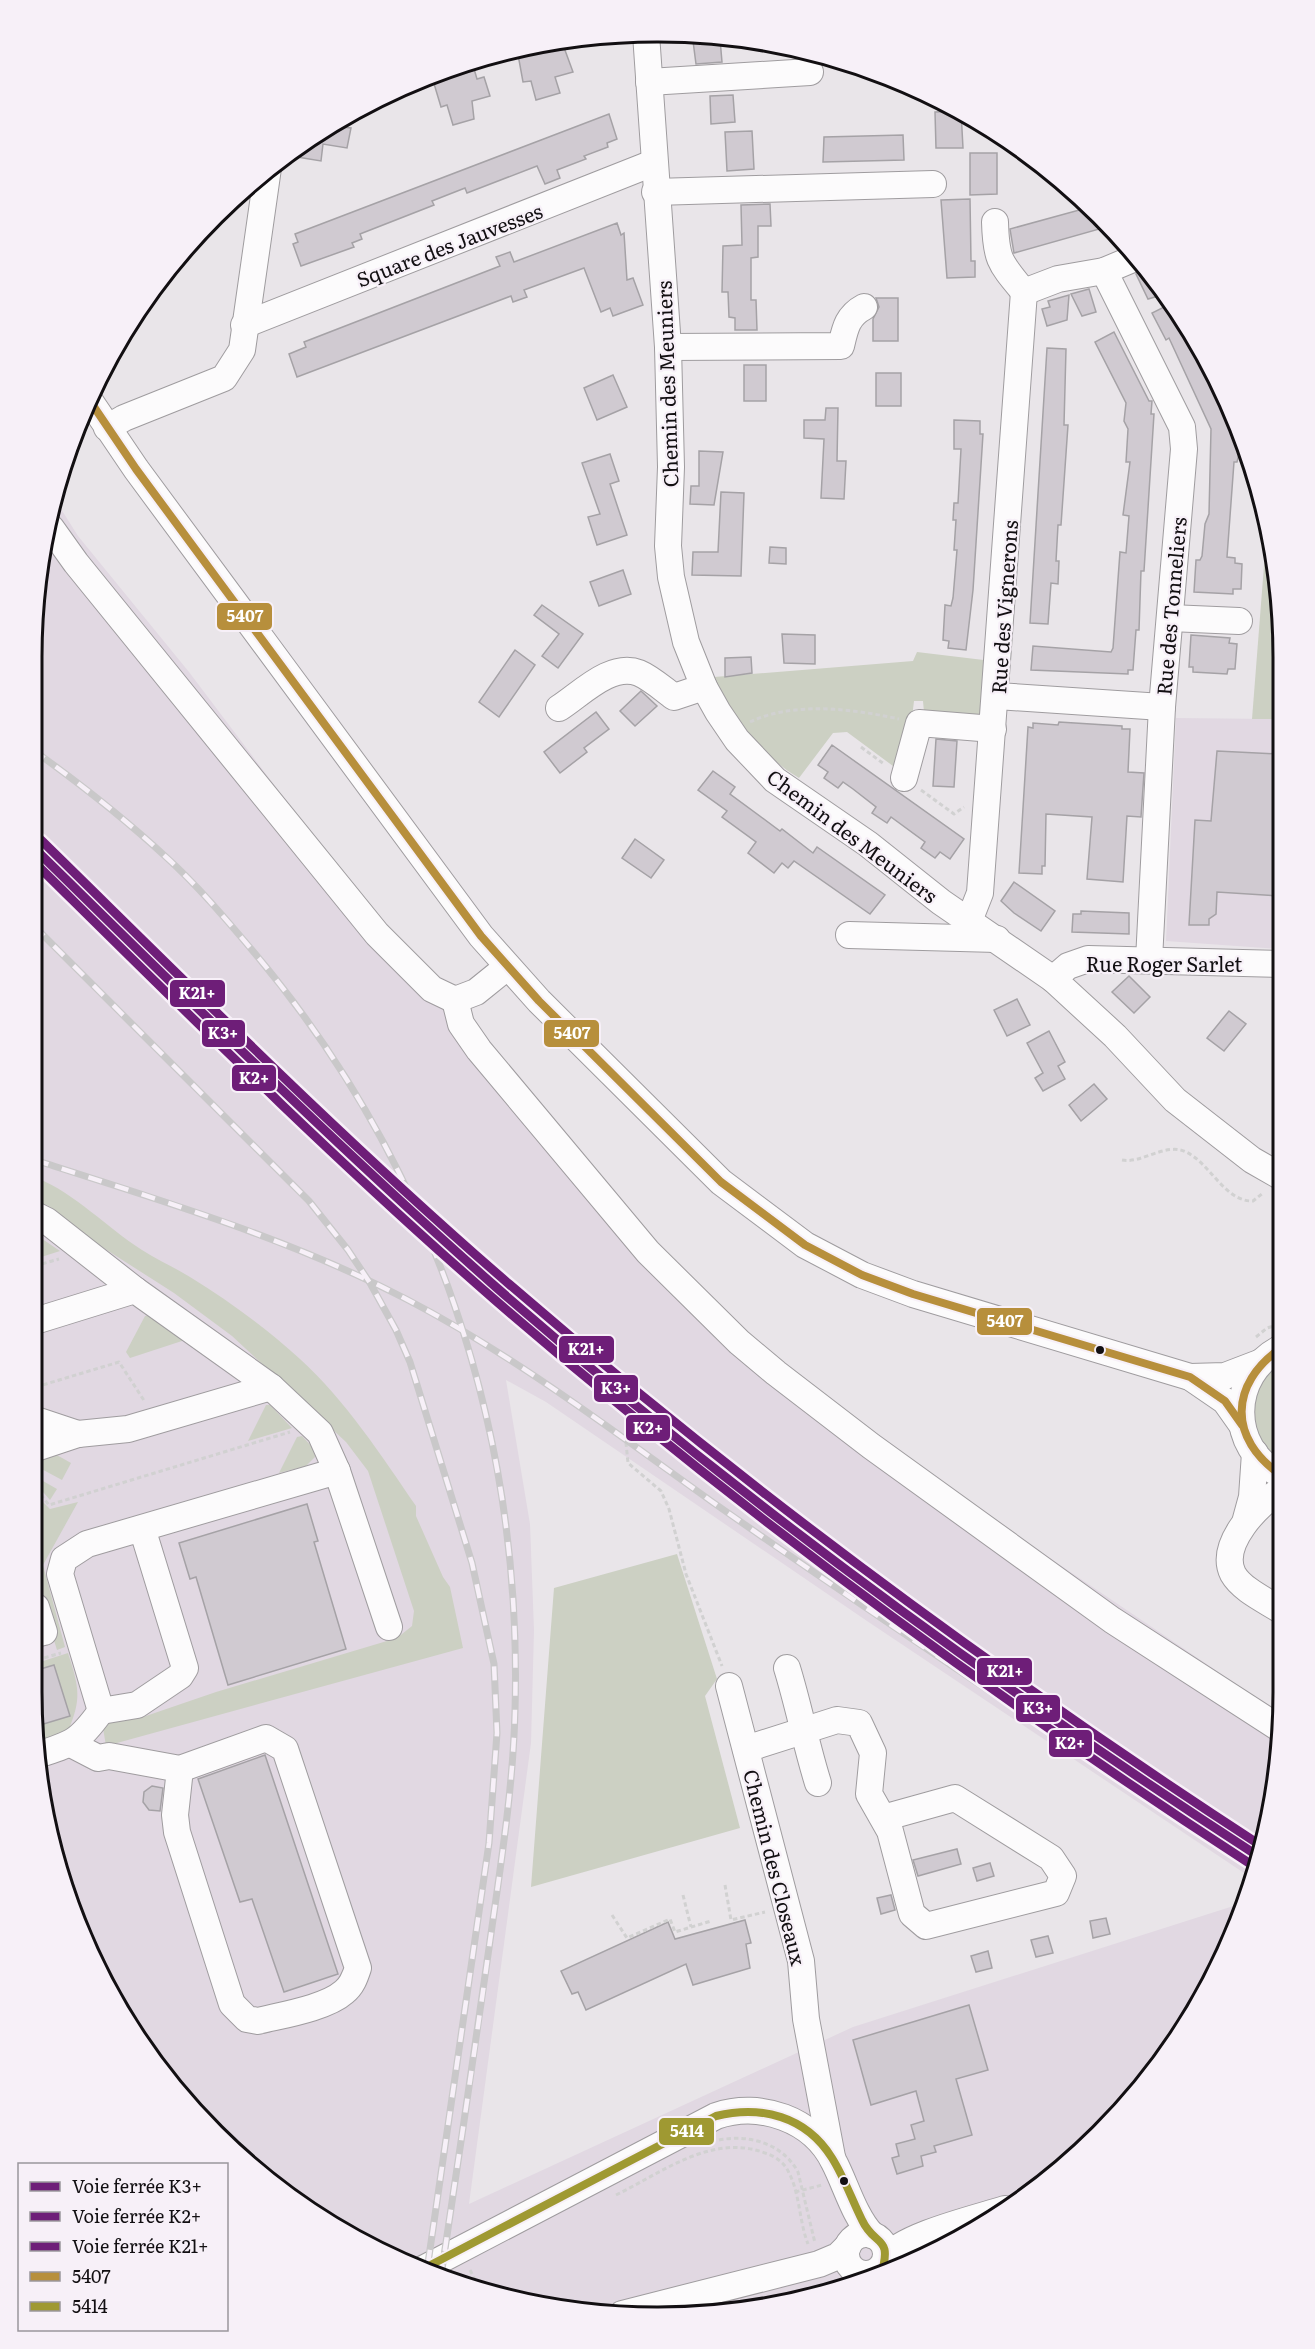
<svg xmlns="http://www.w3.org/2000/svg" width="1315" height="2349" font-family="Literata,serif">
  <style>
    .built { fill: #e1d8e2 }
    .green { fill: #ccd0c3 }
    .building { fill: #d0cad1; stroke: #a5a2a6; stroke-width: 1.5 }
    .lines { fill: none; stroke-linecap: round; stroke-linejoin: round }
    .minor-casing { stroke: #9f9c9f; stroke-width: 28 }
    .path { stroke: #d1d1d1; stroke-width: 3; stroke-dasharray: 4.5 3; stroke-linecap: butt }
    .minor { stroke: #fcfbfc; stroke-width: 26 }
    .rail-casing { stroke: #c9c8c9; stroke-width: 7 }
    .rail { stroke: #f7f0f8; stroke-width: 4.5; stroke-dasharray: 14; stroke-linecap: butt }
    .bus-1-casing { stroke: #f7f0f8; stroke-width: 12 }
    .bus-2-casing { stroke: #f7f0f8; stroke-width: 12 }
    .bus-1 { stroke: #b78f3c; stroke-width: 8 }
    .bus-2 { stroke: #9f9932; stroke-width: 8 }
    .rail-1-casing { stroke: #f7f0f8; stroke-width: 14 }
    .rail-2-casing { stroke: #f7f0f8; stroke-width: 14 }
    .rail-3-casing { stroke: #f7f0f8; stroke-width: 14 }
    .rail-1 { stroke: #6e1e78; stroke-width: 9 }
    .rail-2 { stroke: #6e1e78; stroke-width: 9 }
    .rail-3 { stroke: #6e1e78; stroke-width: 9 }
    .bus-dot { fill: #120f12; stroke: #f7f0f8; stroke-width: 2 }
    .labels { text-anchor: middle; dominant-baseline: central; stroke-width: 4.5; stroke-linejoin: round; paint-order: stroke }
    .street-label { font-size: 20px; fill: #120f12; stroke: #f7f0f8 }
    .rim { fill: none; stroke: #120f12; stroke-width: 3 }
    .line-badge { stroke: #f7f0f8; stroke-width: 2 }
    .badge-label { font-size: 16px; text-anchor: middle; font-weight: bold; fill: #fff }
  </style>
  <rect width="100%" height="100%" fill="#e9e5e9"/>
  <g class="built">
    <polygon points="56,501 78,536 189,672 315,839 651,1246 755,1343 943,1486 1282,1715 1282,1732 1253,1879 867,1621 546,1402 506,1380 530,1524 534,1630 531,1743 469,2204 853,2027 1246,1902 1199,2005 1128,2104 1070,2162 971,2233 897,2270 780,2305 698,2316 576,2312 495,2296 381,2253 309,2212 215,2134 161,2072 96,1969 65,1892 37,1774 33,617"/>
    <polygon points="1176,718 1279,719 1279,949 1166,941"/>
    <polygon points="1282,1552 1282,1589 1273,1565"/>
  </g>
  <g class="green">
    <polygon points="1267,527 1278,576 1279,719 1252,719"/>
    <path d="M917,652L992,661L990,721L924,712L923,701H914L909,743L893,766L847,732L833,733L799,778C760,755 733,717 714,677L913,661Z"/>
    <path d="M37,1178C76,1194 106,1227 142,1250C157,1260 174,1267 190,1277C228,1300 267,1329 300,1359C346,1401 381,1455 416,1506V1516L443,1577L450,1587L463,1648L106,1746L103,1728L112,1719L140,1718L216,1692L397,1638L412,1626L414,1611L368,1471L346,1442L232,1336L174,1293L77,1231L49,1206L35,1202V1179Z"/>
    <polygon points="35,1234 60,1251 35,1259"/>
    <polygon points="150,1315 185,1340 130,1358 126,1352 145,1316"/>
    <polygon points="1281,1360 1281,1463 1256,1438 1252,1399 1272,1366"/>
    <polygon points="266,1405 270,1405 292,1428 248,1441"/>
    <polygon points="302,1436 314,1449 315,1457 306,1466 279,1473 297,1437"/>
    <polygon points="55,1454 71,1463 62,1480 36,1466 36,1459"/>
    <polygon points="36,1477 57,1489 50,1500 36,1484"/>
    <polygon points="36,1495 50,1509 78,1502 43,1565 65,1647 57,1650 36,1582"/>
    <polygon points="677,1554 717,1679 705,1696 740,1828 531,1887 554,1588"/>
    <path d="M68,1653C79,1687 82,1699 68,1731L37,1742V1726L70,1716L54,1665L37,1670V1663Z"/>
  </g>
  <g class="building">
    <polygon points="720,39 722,62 696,64 693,41"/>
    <polygon points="562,42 573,72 555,77 560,93 536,100 531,81 523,82 517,49"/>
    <polygon points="472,62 477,79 484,77 490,96 472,101 474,119 453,125 447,105 441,107 432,77"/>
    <polygon points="733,95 735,122 711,124 710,96"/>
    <polygon points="961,111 963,148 936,148 935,112"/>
    <polygon points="609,114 617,139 607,143 608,147 584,156 586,159 557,170 560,178 545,184 537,166 467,193 465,188 432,201 434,205 360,234 362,239 352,243 354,247 301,266 293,244 298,242 295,234"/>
    <polygon points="333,126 351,128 347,148 323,144 321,161 285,155"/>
    <polygon points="752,131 754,169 727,171 725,132"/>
    <polygon points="903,135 904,160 823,162 824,137"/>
    <polygon points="970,153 997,153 997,194 970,195"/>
    <polygon points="970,199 971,261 975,261 975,277 947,278 941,200"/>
    <polygon points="770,204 771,226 758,226 758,257 751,258 751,300 756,300 757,330 735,330 735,318 729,317 728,292 722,292 723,246 742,245 741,205"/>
    <polygon points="1090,207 1110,226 1014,253 1010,229"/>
    <polygon points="617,223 621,235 624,233 627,280 633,278 643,305 613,316 610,308 601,312 584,268 524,290 527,297 513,302 511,296 297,377 289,354 306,347 304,342 500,266 496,257 510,252 514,262"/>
    <polygon points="1145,269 1165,294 1148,299 1136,274"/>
    <polygon points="1089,289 1096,312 1082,316 1071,294"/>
    <polygon points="1069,295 1067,320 1047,326 1042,309 1050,307 1048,301"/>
    <polygon points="876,298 898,298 898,341 873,341 873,319 879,307"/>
    <polygon points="1172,303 1240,436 1239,454 1237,462 1234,462 1227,557 1235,558 1235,563 1242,564 1241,589 1233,589 1233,594 1194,592 1196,560 1200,560 1202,556 1205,524 1209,514 1211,429 1169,338 1166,340 1152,313"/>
    <polygon points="1114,332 1149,401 1152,401 1151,414 1154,414 1144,571 1141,571 1139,630 1136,630 1133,670 1128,670 1128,674 1031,670 1033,646 1111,652 1113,648 1120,552 1126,553 1129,516 1123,515 1130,462 1126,462 1128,429 1124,421 1126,403 1095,342"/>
    <polygon points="1047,348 1066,349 1064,425 1068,425 1061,525 1058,525 1056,561 1059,561 1058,584 1051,583 1048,624 1030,623"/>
    <rect x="744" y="365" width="22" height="36"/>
    <rect x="876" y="373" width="25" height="33"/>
    <polygon points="613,375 627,407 597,420 584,388"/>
    <polygon points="826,408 838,408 837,461 846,461 844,499 821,498 824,439 804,438 804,420 825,420"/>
    <polygon points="954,420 980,421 980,434 983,434 973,590 966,650 948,648 949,641 943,640 945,605 951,606 953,598 957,550 954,550 956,520 953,520 954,503 958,503 961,449 954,449"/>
    <polygon points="699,451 723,452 714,505 690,504 691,486 699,486"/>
    <polygon points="610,454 619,481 610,484 627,535 597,545 588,517 600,514 582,463"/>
    <polygon points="721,492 744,493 741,576 692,575 693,552 718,552"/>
    <polygon points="770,547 786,548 786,564 769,563"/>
    <polygon points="623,570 631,594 599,606 590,582"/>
    <polygon points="542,605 583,634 558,668 542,656 559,634 534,615"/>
    <polygon points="782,634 815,635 815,664 784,663"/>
    <polygon points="1191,635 1230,638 1229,643 1237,644 1235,669 1228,669 1227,674 1193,672 1193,667 1189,667"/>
    <polygon points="515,650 535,665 499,717 479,702"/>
    <polygon points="751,657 752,673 725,677 725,658"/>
    <polygon points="641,691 657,706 635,726 620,711"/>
    <polygon points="596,712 609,729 584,748 587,752 560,773 544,752"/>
    <polygon points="1059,722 1122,726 1122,729 1130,729 1128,772 1144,773 1141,817 1127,816 1123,882 1087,879 1092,817 1046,814 1045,866 1042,866 1042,874 1019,873 1028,727 1033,728 1033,723 1058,725"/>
    <polygon points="936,739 957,741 954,787 933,786"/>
    <polygon points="832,745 964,839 950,859 940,852 935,858 921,848 925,842 891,817 887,823 872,813 876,807 853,789 843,782 838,788 824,778 828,772 818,765"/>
    <polygon points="1217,751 1279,754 1279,896 1217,892 1216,914 1209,919 1209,925 1189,925 1195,820 1211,821"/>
    <polygon points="713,771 735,787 730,794 780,831 782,829 813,853 817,847 885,895 870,914 794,861 788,868 782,863 774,873 748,853 756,842 722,817 727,811 698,790"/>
    <polygon points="635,839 664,860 651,878 622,858"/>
    <polygon points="1014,882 1055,911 1041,931 1014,913 1001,901"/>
    <polygon points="1081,911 1129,913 1129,934 1072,932 1073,914 1081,914"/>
    <polygon points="1129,976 1150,997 1134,1013 1112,992"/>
    <polygon points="1017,999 1030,1025 1007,1036 994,1010"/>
    <polygon points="1229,1011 1246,1024 1224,1051 1207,1038"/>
    <polygon points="1049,1031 1065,1062 1058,1066 1065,1079 1043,1091 1035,1078 1043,1073 1027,1043"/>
    <polygon points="1094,1084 1107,1099 1081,1121 1069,1105"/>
    <polygon points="307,1504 318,1541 314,1542 346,1649 228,1685 196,1577 190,1579 179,1543"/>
    <polygon points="54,1665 70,1716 37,1726 37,1670"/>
    <polygon points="265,1755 338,1974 284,1992 252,1899 240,1902 198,1779"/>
    <polygon points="152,1786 163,1788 160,1811 149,1810 143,1802 144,1792"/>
    <polygon points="957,1849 961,1864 918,1876 913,1860"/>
    <polygon points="990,1863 994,1876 977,1881 973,1868"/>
    <polygon points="891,1895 895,1910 881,1914 877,1898"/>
    <polygon points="1106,1918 1110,1934 1093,1938 1090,1921"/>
    <polygon points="745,1920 751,1943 746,1944 750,1968 693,1985 686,1964 586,2010 578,1992 572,1994 561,1971 668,1922 675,1939"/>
    <polygon points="1048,1936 1053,1953 1036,1957 1031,1940"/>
    <polygon points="988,1951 992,1968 976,1972 971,1956"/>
    <polygon points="969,2005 988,2070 956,2079 972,2135 934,2146 936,2152 921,2156 923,2166 897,2174 892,2158 899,2156 896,2144 915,2139 911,2125 924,2121 916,2091 871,2105 853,2040"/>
  </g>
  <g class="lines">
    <defs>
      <g id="minor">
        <polyline points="646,34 668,347 671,467 668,546 671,577 686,642 704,687 718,712 737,740 775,780 868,844 941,902 1053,979 1115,1036 1175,1100 1252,1160 1280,1176"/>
        <polyline points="649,82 810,72"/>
        <polyline points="655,192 933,184"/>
        <path d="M995,222C996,260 1000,263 1024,292"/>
        <polyline points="1104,271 1182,427 1184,449 1162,707 1149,960"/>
        <polyline points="1024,292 1058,279 1104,271 1135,258"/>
        <polyline points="244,325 653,163"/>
        <path d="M668,347L841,346C845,329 847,316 864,307"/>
        <polyline points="90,401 136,469 481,936 539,1001 721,1182 805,1245 862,1275 913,1294 1190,1377 1225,1401 1242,1425"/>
        <polyline points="107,428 124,418 224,378 242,350 268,168"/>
        <polyline points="51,528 76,563 377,934 432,989 455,1000 476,992 507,967"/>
        <polyline points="1170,618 1239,621"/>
        <polyline points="997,696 1162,707"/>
        <path d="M559,708C581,694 611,662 639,673C651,678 663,689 674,697L704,687"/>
        <polyline points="904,778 919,723 993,729"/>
        <polyline points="969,921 980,893 1024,292"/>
        <polyline points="849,935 997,939"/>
        <polyline points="1053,979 1068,966 1088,959 1280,964"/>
        <polyline points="455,1000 461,1024 479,1050 648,1252 739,1342 776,1373 871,1446 1112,1620 1282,1730"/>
        <polyline points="35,1215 47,1221 135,1290"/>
        <polyline points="35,1321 135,1290 271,1387 128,1429 78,1434 36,1448"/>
        <path d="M1281,1348C1229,1374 1227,1449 1281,1475"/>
        <polyline points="1190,1377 1225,1376 1259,1363"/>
        <polyline points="271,1387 320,1433 337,1471"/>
        <polyline points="36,1420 78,1434"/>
        <path d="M1281,1490C1259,1503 1218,1544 1233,1574C1242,1590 1267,1601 1282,1611"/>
        <polyline points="1246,1519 1252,1497 1255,1453"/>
        <polyline points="142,1528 185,1668 180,1676 137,1705 101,1711 60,1574 64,1559 87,1544 337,1471 389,1627"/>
        <polyline points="36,1607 44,1632 36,1634"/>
        <path d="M787,1668C799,1707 806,1745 818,1783"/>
        <polyline points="729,1686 801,1961 806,2019 832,2157"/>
        <path d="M71,1744L98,1758L109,1756L180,1769L266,1738L285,1749L358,1968C355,1977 352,1986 344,1992C326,2008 282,2015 258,2021L247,2019L232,2004L177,1832L175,1815L180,1769"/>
        <polyline points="746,1749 837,1720 859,1723 873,1753 869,1794 890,1831 912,1914 926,1926 1056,1893 1063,1876 1051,1858 955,1798 883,1818"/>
        <path d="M37,1755C72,1744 79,1742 101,1711"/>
        <circle cx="866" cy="2254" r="20"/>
        <path d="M886,2258C901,2236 977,2218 1005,2209"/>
        <path d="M423,2269L716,2116C760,2101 813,2119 834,2162C846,2185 854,2216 872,2235"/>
        <polyline points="622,2314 819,2264 838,2256 848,2246"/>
      </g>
    </defs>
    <use href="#minor" class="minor-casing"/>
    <g class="path">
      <path d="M750,722C794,701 853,709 899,719"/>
      <polyline points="861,747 884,764"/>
      <polyline points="921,790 954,814 964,807"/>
      <path d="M1122,1160C1142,1164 1165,1142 1186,1152C1210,1163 1225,1202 1253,1201L1263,1193"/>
      <polyline points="35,1266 59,1259"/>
      <polyline points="1256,1337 1267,1328 1281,1324"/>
      <polyline points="36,1387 119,1362 145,1402"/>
      <polyline points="630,1428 626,1443 628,1463 661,1491 669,1509 686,1574 722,1666"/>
      <polyline points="36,1489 49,1505 290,1432"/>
      <polyline points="37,1660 61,1653"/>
      <polyline points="725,1885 731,1920 765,1912"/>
      <polyline points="683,1895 691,1927"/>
      <polyline points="612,1915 627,1938 670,1919 675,1932 711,1921"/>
      <path d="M719,2140C750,2134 783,2144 798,2172L815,2243"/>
      <polyline points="795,2192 822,2185"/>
      <path d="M616,2195C663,2172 712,2133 765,2153C775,2156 785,2163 789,2173C800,2194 799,2221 808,2244"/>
      <polyline points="470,2270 481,2291"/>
      <polyline points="832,2284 844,2286"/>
    </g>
    <use href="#minor" class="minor"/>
    <defs>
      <g id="rail">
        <path d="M33,750C79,783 124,818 166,857C197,885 225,918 252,950C434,1165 523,1431 515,1711C513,1791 500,1869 489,1948C474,2057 457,2167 441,2276"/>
        <polyline points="34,926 309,1201 348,1250 370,1283 396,1330 410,1362 472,1563 494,1664 497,1733 489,1843 427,2270"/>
        <path d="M35,1160C162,1201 289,1238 408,1300C515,1356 613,1431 711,1501C822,1579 934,1654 1046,1729"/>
      </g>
    </defs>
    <use href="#rail" class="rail-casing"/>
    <use href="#rail" class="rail"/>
    <defs>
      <g id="bus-1">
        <polyline points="90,401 136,469 481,936 539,1001 721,1182 805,1245 862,1275 913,1294 1190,1377 1225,1401 1242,1425"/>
        <path d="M1281,1348C1229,1384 1228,1439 1281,1475"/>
      </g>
      <path id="bus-2" d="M423,2269L716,2116C761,2105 806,2116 832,2158C844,2177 852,2200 862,2220C875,2248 893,2234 881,2275"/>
    </defs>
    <use href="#bus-1" class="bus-1-casing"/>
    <use href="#bus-2" class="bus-2-casing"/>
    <use href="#bus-1" class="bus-1"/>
    <use href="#bus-2" class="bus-2"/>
    <defs>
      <path id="rail-1" d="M34,848C186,997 337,1147 497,1288C736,1497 991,1683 1258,1856"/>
      <path id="rail-2" d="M34,862C185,1011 335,1161 495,1300C734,1507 987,1693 1252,1865"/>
      <path id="rail-3" d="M41,840C195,991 346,1143 509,1284C746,1489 997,1674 1260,1845"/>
    </defs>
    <use href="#rail-1" class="rail-1-casing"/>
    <use href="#rail-2" class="rail-2-casing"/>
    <use href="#rail-3" class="rail-3-casing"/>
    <use href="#rail-1" class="rail-1"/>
    <use href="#rail-2" class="rail-2"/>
    <use href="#rail-3" class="rail-3"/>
  </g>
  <g class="bus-dot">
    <circle cx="1100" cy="1350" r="5"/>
    <circle cx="844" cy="2181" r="5"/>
  </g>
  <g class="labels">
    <g class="street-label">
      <text transform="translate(449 244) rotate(-21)">Square des Jauvesses</text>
      <text transform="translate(666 384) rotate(-92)">Chemin des Meuniers</text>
      <text transform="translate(1170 606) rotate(-85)">Rue des Tonneliers</text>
      <text transform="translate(1003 607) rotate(-86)">Rue des Vignerons</text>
      <text transform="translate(853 835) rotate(37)">Chemin des Meuniers</text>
      <text x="1164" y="963">Rue Roger Sarlet</text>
      <text transform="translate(776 1867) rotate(76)">Chemin des Closeaux</text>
    </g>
  </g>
  <path d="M0 0H1315V2349H0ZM657 42H658A615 615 0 0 1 1273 657V1692A615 615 0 0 1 658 2307H657A615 615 0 0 1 42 1692V657A615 615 0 0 1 657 42Z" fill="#f7f0f8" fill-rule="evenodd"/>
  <path class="rim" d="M657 42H658A615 615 0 0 1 1273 657V1692A615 615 0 0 1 658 2307H657A615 615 0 0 1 42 1692V657A615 615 0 0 1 657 42Z"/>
  <g class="line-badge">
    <rect x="216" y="602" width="57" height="29" rx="6" fill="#b78f3c"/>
    <rect x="169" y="979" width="57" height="29" rx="6" fill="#6e1e78"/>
    <rect x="201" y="1019" width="45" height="29" rx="6" fill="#6e1e78"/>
    <rect x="543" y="1019" width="57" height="29" rx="6" fill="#b78f3c"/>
    <rect x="231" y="1064" width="46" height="28" rx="6" fill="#6e1e78"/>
    <rect x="976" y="1307" width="57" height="29" rx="6" fill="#b78f3c"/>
    <rect x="558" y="1335" width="57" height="29" rx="6" fill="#6e1e78"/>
    <rect x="593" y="1374" width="46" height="29" rx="6" fill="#6e1e78"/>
    <rect x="625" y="1414" width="46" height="28" rx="6" fill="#6e1e78"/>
    <rect x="976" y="1657" width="57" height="29" rx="6" fill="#6e1e78"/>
    <rect x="1015" y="1694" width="46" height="29" rx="6" fill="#6e1e78"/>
    <rect x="1048" y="1729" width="45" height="29" rx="6" fill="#6e1e78"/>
    <rect x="658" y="2117" width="57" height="29" rx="6" fill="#9f9932"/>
  </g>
  <g class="badge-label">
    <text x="245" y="622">5407</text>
    <text x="197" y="999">K21+</text>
    <text x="223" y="1039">K3+</text>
    <text x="572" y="1039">5407</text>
    <text x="254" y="1084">K2+</text>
    <text x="1005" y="1327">5407</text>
    <text x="586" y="1355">K21+</text>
    <text x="616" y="1394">K3+</text>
    <text x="648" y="1434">K2+</text>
    <text x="1005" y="1677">K21+</text>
    <text x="1038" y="1714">K3+</text>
    <text x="1070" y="1749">K2+</text>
    <text x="687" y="2137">5414</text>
  </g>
  <rect x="18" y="2163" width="210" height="168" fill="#f7f0f8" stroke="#9b969c" stroke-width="1.5"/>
  <rect x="30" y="2182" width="30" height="9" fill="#6e1e78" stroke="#9b969c" stroke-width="1.5"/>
  <text x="72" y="2193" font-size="18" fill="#120f12">Voie ferrée K3+</text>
  <rect x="30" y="2212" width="30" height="9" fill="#6e1e78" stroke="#9b969c" stroke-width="1.5"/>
  <text x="72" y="2223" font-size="18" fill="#120f12">Voie ferrée K2+</text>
  <rect x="30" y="2242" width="30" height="9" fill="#6e1e78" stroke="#9b969c" stroke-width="1.5"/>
  <text x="72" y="2253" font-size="18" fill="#120f12">Voie ferrée K21+</text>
  <rect x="30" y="2272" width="30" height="9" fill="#b78f3c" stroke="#9b969c" stroke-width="1.5"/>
  <text x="72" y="2283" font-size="18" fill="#120f12">5407</text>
  <rect x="30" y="2302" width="30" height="9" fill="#9f9932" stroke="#9b969c" stroke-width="1.5"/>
  <text x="72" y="2313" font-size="18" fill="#120f12">5414</text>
</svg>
